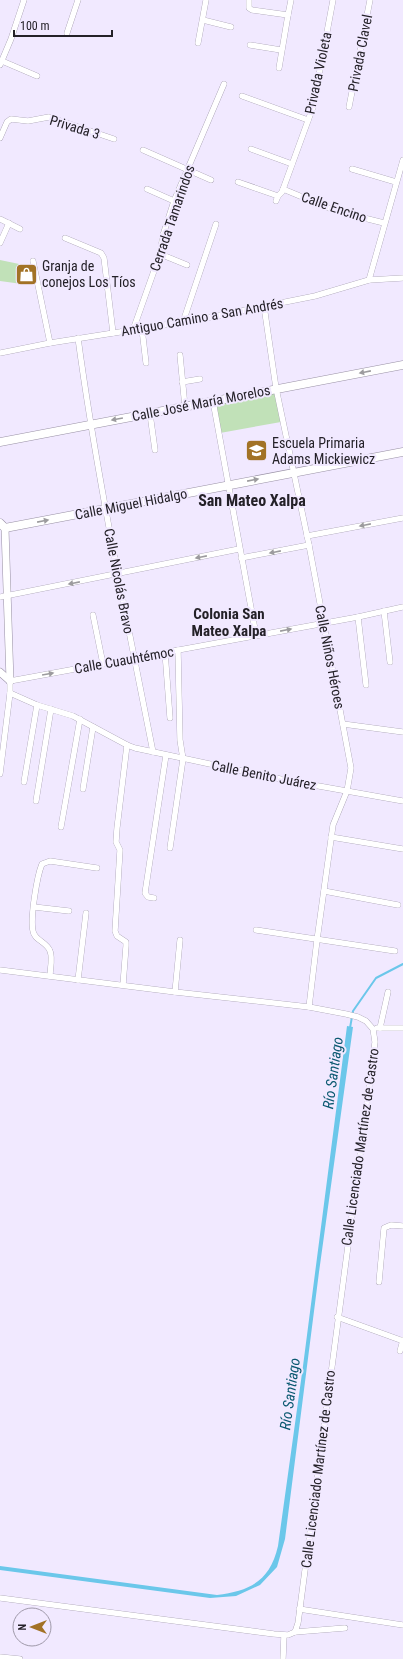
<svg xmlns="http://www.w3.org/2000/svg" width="403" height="1659" font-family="'Roboto Condensed',sans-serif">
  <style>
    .green { fill: #c1e1b8 }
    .water { fill: #6bc7ea }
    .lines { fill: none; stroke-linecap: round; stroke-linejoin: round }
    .stream { stroke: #6bc7ea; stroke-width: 2 }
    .minor-casing { stroke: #9890a4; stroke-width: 6 }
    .tertiary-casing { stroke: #9890a4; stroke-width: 8 }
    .secondary-casing { stroke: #9890a4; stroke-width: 9 }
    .minor { stroke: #fff; stroke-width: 5.5 }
    .tertiary { stroke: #fff; stroke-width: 7 }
    .secondary { stroke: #fff; stroke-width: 8 }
    .oneway { fill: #9c9b9e }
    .labels { text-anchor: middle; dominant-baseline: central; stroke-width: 4; stroke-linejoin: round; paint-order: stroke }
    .street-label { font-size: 14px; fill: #242128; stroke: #f1e9ff }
    .poi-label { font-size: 14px; fill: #242128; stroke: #f1e9ff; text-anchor: start }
    .neighbourhood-label { font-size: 15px; font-weight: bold; fill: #242128; stroke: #f1e9ff }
    .water-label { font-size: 15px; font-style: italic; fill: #0b5971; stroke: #f1e9ff }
    .quarter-label { font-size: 16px; font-weight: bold; fill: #242128; stroke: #f1e9ff }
  </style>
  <rect width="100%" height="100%" fill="#f1e9ff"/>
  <g class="green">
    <polygon points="0,260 24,265 22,284 0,281"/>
    <polygon points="277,392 281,422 220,433 215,403"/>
  </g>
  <path class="water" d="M347,1026L353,1027L319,1272L285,1539L277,1567L260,1585L236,1596L210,1598L0,1570V1566L217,1595C250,1591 270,1581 278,1546L303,1366Z"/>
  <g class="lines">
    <polyline class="stream" points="350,1028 353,1011 376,978 403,964"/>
    <defs>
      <g id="minor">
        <polyline points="249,0 249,8 252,10 288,15 279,68"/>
        <polyline points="288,15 291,0"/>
        <polyline points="203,20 231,27"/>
        <polyline points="67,33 78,0"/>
        <polyline points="198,43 206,0"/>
        <polyline points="250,45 281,50"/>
        <polyline points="2,61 37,76"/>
        <polyline points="0,65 11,39 24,0"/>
        <polyline points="242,96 308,120"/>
        <polyline points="349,107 370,0"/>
        <polyline points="0,138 7,122 11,119 28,121 49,117 114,139"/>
        <polyline points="251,149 292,164"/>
        <polyline points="143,150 211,180"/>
        <polyline points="352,169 396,182"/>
        <polyline points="238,182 278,196"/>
        <polyline points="147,189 174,201"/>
        <polyline points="283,189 336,211 384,223"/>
        <polyline points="276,201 278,196 282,192 313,107 333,0"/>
        <polyline points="0,219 20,229"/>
        <polyline points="65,238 101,253 104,258 113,333"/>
        <polyline points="0,243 9,223"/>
        <polyline points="160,254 187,265"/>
        <polyline points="33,261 50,343"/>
        <polyline points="369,280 403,160"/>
        <polyline points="264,306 276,388 309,545 351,768 347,791 333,825 317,940 309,1007"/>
        <polyline points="183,322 216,224"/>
        <polyline points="142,329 146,363"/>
        <polyline points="133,330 160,254 163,235 174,201 224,84"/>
        <path d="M78,338C97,478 126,615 153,752"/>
        <polyline points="0,353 50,343 196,320 315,296 369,280 403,278"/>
        <polyline points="180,355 185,407"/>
        <polyline points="182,382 200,379"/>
        <polyline points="213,401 256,635"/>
        <polyline points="150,414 155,450"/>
        <polyline points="307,536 403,518"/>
        <polyline points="241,558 309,545"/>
        <polyline points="0,597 239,549"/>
        <polyline points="384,611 390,662"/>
        <polyline points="93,615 103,664"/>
        <polyline points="358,617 366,685"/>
        <polyline points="165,652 170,718"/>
        <polyline points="10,693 37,705 73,716 127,745 135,748 285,780 403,801"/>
        <polyline points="343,724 403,732"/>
        <polyline points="0,774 10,693 10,681 358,617 403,607"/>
        <polyline points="24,782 37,705"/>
        <polyline points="83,789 93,727"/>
        <polyline points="36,801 51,709"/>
        <polyline points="61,827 80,719"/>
        <polyline points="331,837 403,849"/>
        <polyline points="170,848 183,759 180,740 178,650"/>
        <polyline points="324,891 398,905"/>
        <polyline points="154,898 148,897 145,893 166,755"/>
        <polyline points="34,907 69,911"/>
        <polyline points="256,930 395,951"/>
        <polyline points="0,970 175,992 309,1007 346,1014 358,1017 366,1021 373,1029 375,1042 298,1623 295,1632 288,1635 274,1634 0,1598"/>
        <path d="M50,976C50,969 53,958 50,951C47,942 34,940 33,931C30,918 37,876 42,864L50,861L97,868"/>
        <polyline points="78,980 86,913"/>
        <polyline points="123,985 126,946 126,942 117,936 115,931 120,850 116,842 117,828 127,745"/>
        <polyline points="175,992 180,940"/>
        <polyline points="377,1028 403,1028"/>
        <polyline points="380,1028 388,992"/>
        <polyline points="379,1282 384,1228 391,1225 403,1226"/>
        <polyline points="337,1317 403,1341"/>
        <polyline points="400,1351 403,1340"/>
        <polyline points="299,1609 403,1625"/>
        <polyline points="295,1632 345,1628"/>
        <polyline points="0,1657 20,1659"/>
        <polyline points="283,1659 284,1635"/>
      </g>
      <g id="tertiary">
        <polyline points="5,528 10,681"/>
        <polyline points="0,672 10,681"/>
      </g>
      <g id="secondary">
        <polyline points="0,442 403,365"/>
        <polyline points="0,523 5,528 403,452"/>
      </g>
    </defs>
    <use href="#minor" class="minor-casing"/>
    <use href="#tertiary" class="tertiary-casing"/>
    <use href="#secondary" class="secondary-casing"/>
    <use href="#minor" class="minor"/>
    <use href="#tertiary" class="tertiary"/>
    <use href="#secondary" class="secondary"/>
  </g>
  <defs><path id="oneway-solid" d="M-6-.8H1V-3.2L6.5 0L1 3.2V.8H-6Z"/></defs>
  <g class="oneway">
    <use href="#oneway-solid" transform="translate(365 372) rotate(169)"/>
    <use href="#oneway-solid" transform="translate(117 419) rotate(170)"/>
    <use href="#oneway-solid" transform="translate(253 480) rotate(-11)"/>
    <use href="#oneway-solid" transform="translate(43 521) rotate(-11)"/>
    <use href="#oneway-solid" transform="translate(365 525) rotate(169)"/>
    <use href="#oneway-solid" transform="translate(275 552) rotate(169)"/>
    <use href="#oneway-solid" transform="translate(201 557) rotate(169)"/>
    <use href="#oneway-solid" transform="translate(74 583) rotate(169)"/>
    <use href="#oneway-solid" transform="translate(286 630) rotate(-11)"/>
    <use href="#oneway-solid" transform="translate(48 674) rotate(-10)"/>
  </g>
  <defs>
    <symbol id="shop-square" viewBox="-11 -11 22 22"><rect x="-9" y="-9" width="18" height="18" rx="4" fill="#a27226" stroke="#f1e9ff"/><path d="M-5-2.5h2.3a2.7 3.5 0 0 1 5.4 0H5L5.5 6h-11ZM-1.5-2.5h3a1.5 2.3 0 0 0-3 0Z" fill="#fff"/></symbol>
    <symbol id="school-square" viewBox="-11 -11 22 22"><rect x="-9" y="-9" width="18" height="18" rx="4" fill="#a27226" stroke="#f1e9ff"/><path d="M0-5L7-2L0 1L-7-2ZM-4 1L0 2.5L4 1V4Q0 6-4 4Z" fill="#fff"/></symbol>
  </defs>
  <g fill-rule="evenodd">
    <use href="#shop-square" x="14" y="262" width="25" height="25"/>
    <use href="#school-square" x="244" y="438" width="25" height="25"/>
  </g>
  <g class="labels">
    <g class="street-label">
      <text transform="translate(360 53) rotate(-79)">Privada Clavel</text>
      <text transform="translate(318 73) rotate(-78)">Privada Violeta</text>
      <text transform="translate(75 127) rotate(17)">Privada 3</text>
      <text transform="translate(334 207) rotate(19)">Calle Encino</text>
      <text transform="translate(172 218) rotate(-71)">Cerrada Tamarindos</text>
      <text transform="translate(202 317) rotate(-10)">Antiguo Camino a San Andrés</text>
      <text transform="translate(201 403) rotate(-11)">Calle José María Morelos</text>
      <text transform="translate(131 504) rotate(-11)">Calle Miguel Hidalgo</text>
      <text transform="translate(119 581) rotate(79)">Calle Nicolás Bravo</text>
      <text transform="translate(330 657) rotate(79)">Calle Niños Héroes</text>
      <text transform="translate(124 660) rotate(-10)">Calle Cuauhtémoc</text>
      <text transform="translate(264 775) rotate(11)">Calle Benito Juárez</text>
      <text transform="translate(360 1147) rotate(-82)">Calle Licenciado Martínez de Castro</text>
      <text transform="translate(318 1469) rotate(-83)">Calle Licenciado Martínez de Castro</text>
    </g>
    <g class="poi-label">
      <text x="42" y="266">Granja de<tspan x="42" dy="16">conejos Los Tíos</tspan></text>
      <text x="272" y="443">Escuela Primaria<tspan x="272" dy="16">Adams Mickiewicz</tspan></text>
    </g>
    <g class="neighbourhood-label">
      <text x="229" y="614">Colonia San<tspan x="229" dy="17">Mateo Xalpa</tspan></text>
    </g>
    <g class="water-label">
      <text transform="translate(333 1073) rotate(-82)">Río Santiago</text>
      <text transform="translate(290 1394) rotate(-82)">Río Santiago</text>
    </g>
    <g class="quarter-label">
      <text x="252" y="500">San Mateo Xalpa</text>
    </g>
  </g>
  <g transform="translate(32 1627) rotate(270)"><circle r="19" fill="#f1e9ff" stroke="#9f99a9"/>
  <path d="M0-3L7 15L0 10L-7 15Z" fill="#a27226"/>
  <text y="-6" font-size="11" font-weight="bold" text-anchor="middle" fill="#242128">N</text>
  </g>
  <path d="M14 30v6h98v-6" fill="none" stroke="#242128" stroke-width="2"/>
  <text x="20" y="30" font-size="12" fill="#242128" stroke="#f1e9ff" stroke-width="3" paint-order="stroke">100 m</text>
</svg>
